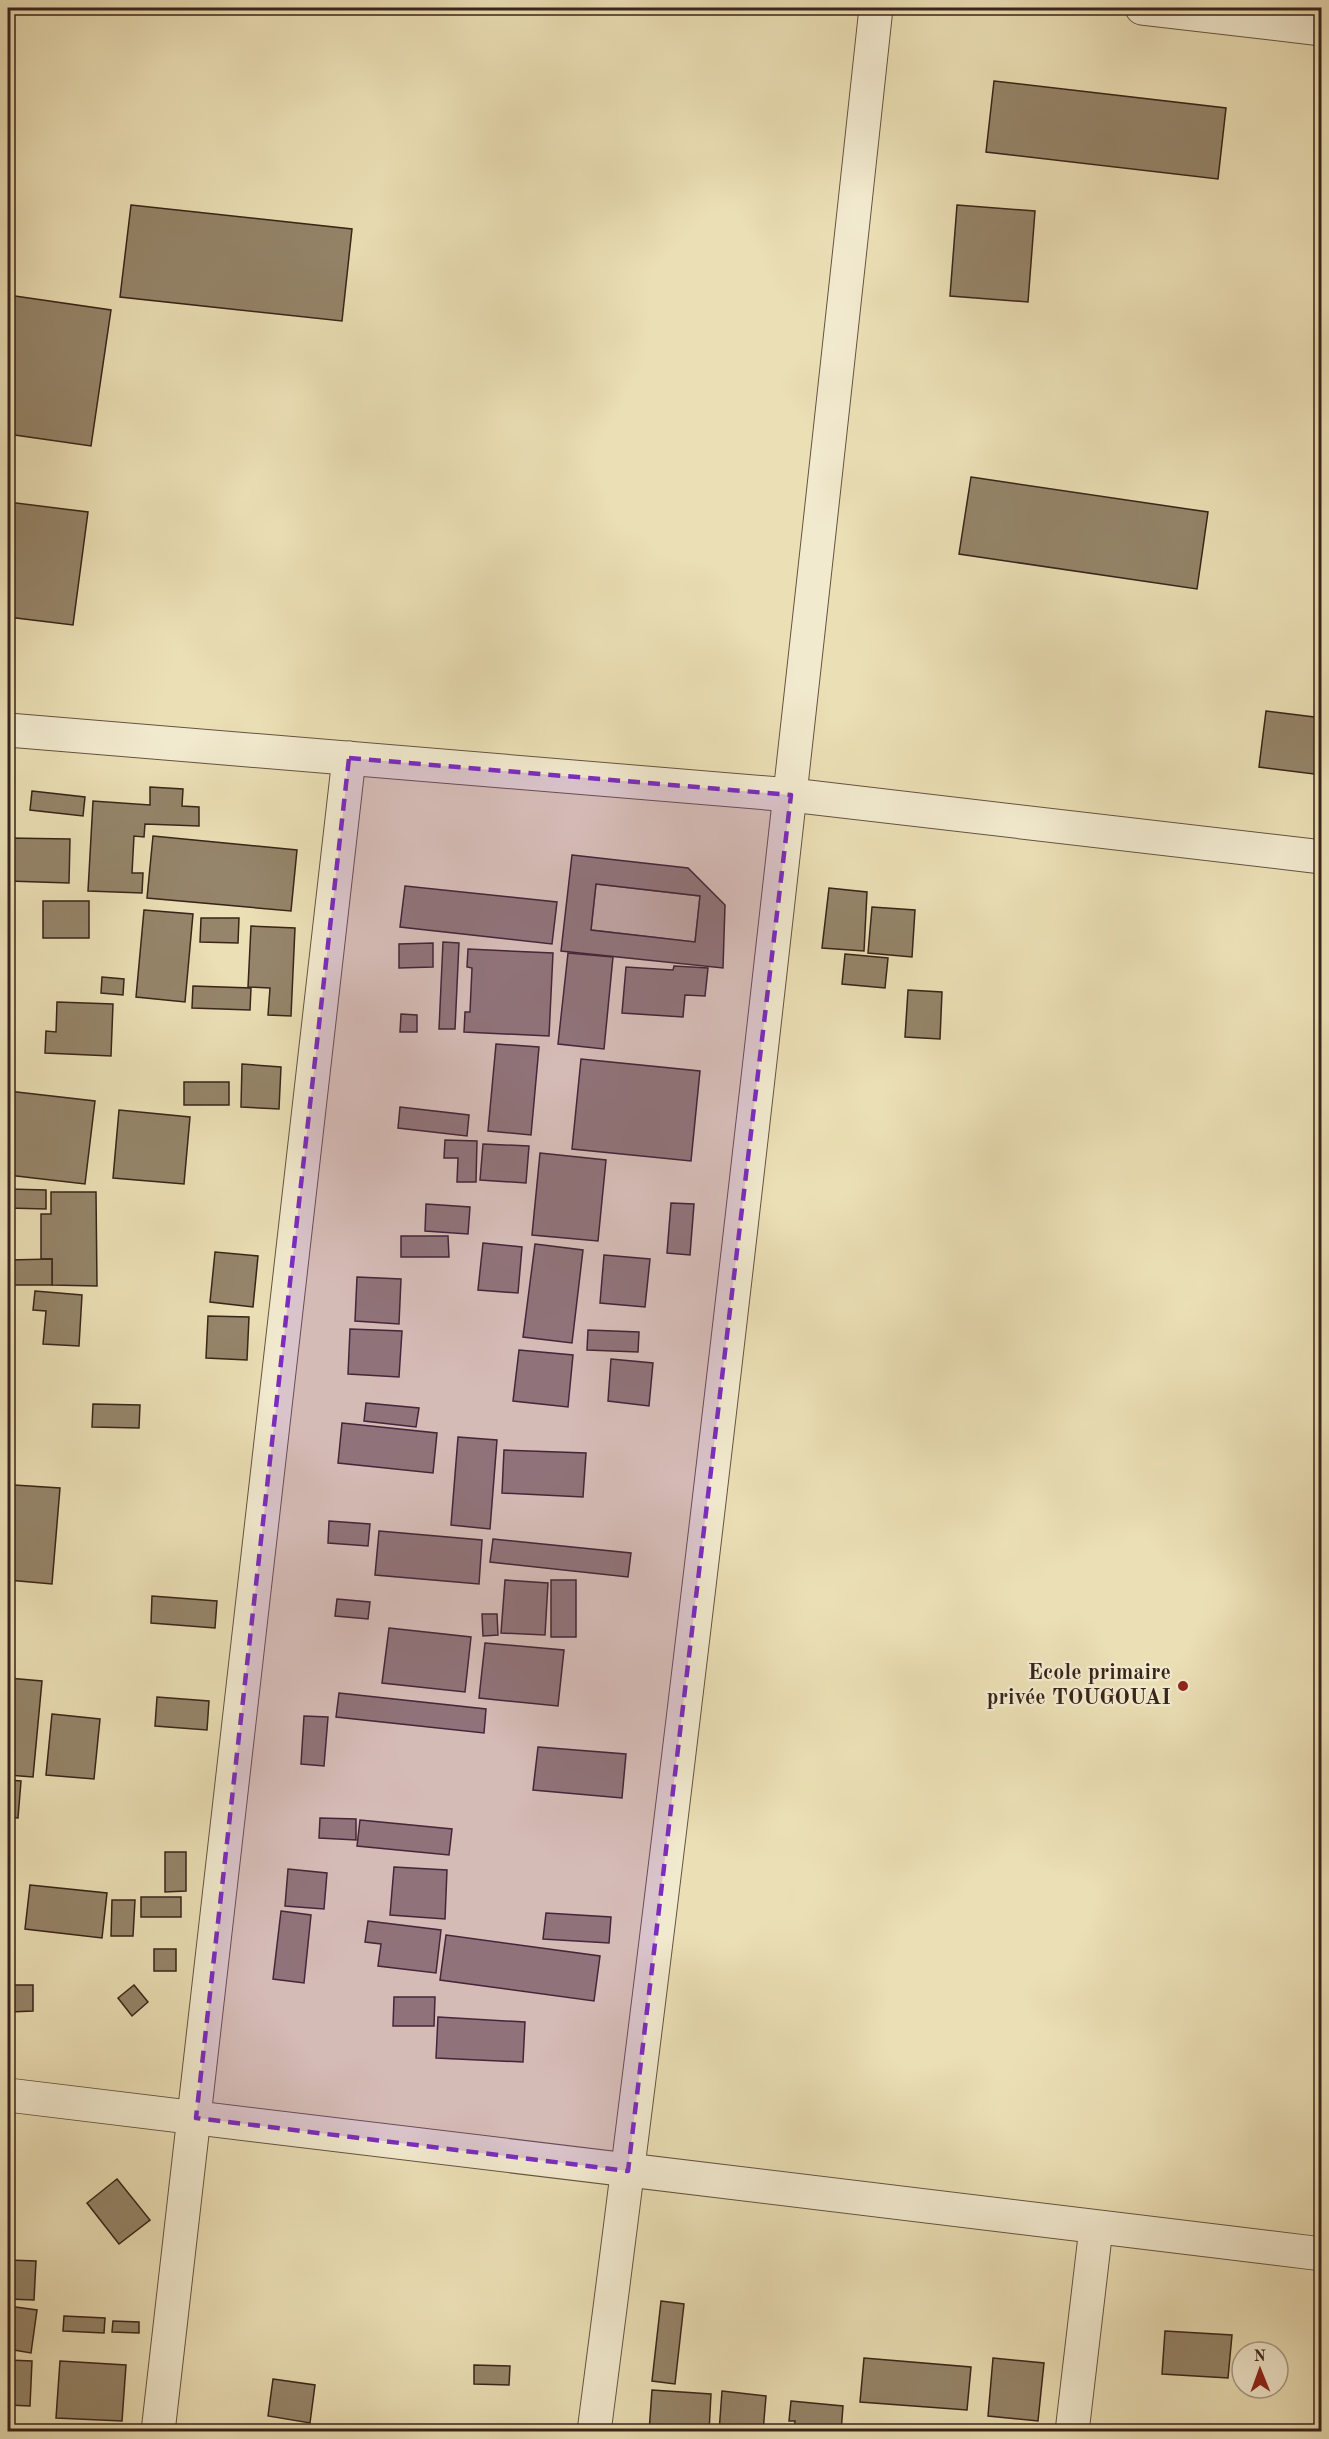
<svg xmlns="http://www.w3.org/2000/svg" width="1329" height="2439" font-family="'Old Standard TT',serif">
  <style>
    .green { fill: #cdbf9a; stroke: #82725a; stroke-width: 1.5 }
    .building { fill: #95856a; stroke: #382419; stroke-width: 1.5; fill-rule: evenodd }
    .lines { fill: none; stroke-linecap: round; stroke-linejoin: round }
    .minor-casing { stroke: #655340; stroke-width: 35 }
    .minor { stroke: #f2eacf; stroke-width: 33 }
    .marked { fill: #7b2cbf; fill-opacity: 0.2; stroke: #7b2cbf; stroke-width: 4.5; stroke-dasharray: 12 8; stroke-linejoin: round }
    .poi-dot { fill: #8f2418; stroke: #f2eacf; stroke-width: 2 }
    .labels { text-anchor: middle; dominant-baseline: central; stroke-width: 4.5; stroke-linejoin: round; paint-order: stroke }
    .poi-label { font-size: 22px; font-weight: bold; fill: #382419; stroke: #f2eacf; text-anchor: end }
  </style>
  <rect width="100%" height="100%" fill="#ebdfb5"/>
  <filter id="stains"><feTurbulence type="fractalNoise" baseFrequency=".00333" numOctaves="4"/><feColorMatrix values="0 0 0 0 .2 0 0 0 0 .09 0 0 0 0 .02 0 0 0 .5 -.17"/></filter>
  <radialGradient id="worn" r=".72"><stop offset=".6" stop-color="#630" stop-opacity="0"/><stop offset="1" stop-color="#630" stop-opacity=".3"/></radialGradient>
  <polygon class="green" points="596,884 700,896 695,942 591,930"/>
  <g class="building">
    <polygon points="994,81 1226,108 1218,179 986,152"/>
    <polygon points="131,205 352,229 342,321 120,297"/>
    <polygon points="957,205 1035,211 1028,302 950,296"/>
    <polygon points="8,295 111,310 91,446 8,434"/>
    <polygon points="971,477 1208,512 1197,589 959,554"/>
    <polygon points="8,502 88,512 73,625 8,617"/>
    <polygon points="1266,711 1322,718 1322,775 1259,767"/>
    <polygon points="150,787 183,789 182,806 199,807 199,826 145,824 144,837 134,836 132,873 143,873 142,893 88,891 93,801 150,805"/>
    <polygon points="32,791 85,797 83,816 30,810"/>
    <polygon points="153,836 297,850 291,911 147,898"/>
    <polygon points="8,838 70,839 69,883 8,881"/>
    <path d="M572,855L688,868L725,905L723,968L561,951ZM596,884L700,896L695,942L591,930Z"/>
    <polygon points="405,886 557,902 552,944 400,927"/>
    <polygon points="829,888 867,892 864,951 822,948"/>
    <rect x="43" y="901" width="46" height="37"/>
    <polygon points="872,907 915,910 912,957 868,953"/>
    <polygon points="144,910 193,914 185,1002 136,997"/>
    <polygon points="201,918 239,918 238,943 200,942"/>
    <polygon points="251,926 295,928 291,1016 268,1015 270,988 248,987"/>
    <polygon points="443,942 459,943 455,1029 439,1029"/>
    <polygon points="433,943 433,967 399,968 399,944"/>
    <polygon points="468,949 553,953 549,1036 464,1032 465,1012 470,1012 472,968 467,967"/>
    <polygon points="568,953 613,957 604,1049 558,1044"/>
    <polygon points="845,954 888,958 885,988 842,984"/>
    <polygon points="674,966 708,968 705,996 685,995 683,1017 622,1013 626,967 673,970"/>
    <polygon points="102,977 124,979 123,995 101,993"/>
    <polygon points="193,986 251,988 250,1010 192,1008"/>
    <polygon points="908,990 942,992 940,1039 905,1037"/>
    <polygon points="57,1002 113,1004 111,1056 45,1053 46,1031 56,1032"/>
    <polygon points="401,1014 417,1015 417,1032 400,1032"/>
    <polygon points="496,1044 539,1047 531,1135 488,1131"/>
    <polygon points="581,1059 700,1071 691,1161 572,1149"/>
    <polygon points="242,1064 281,1067 279,1109 241,1107"/>
    <rect x="184" y="1082" width="45" height="23"/>
    <polygon points="8,1091 95,1101 85,1184 8,1175"/>
    <polygon points="400,1107 469,1115 467,1136 398,1128"/>
    <polygon points="119,1110 190,1117 184,1184 113,1178"/>
    <polygon points="445,1140 477,1141 476,1182 457,1182 458,1158 444,1158"/>
    <polygon points="483,1144 529,1146 526,1183 480,1180"/>
    <polygon points="540,1153 606,1160 598,1241 532,1235"/>
    <polygon points="8,1189 46,1190 46,1209 8,1208"/>
    <polygon points="51,1192 96,1192 97,1286 52,1285 52,1259 41,1259 41,1214 51,1214"/>
    <polygon points="671,1203 694,1204 690,1255 667,1253"/>
    <polygon points="426,1204 470,1207 468,1234 425,1231"/>
    <polygon points="401,1236 448,1236 449,1257 401,1257"/>
    <polygon points="483,1243 522,1247 518,1293 478,1290"/>
    <polygon points="535,1244 583,1250 572,1343 523,1337"/>
    <polygon points="215,1252 258,1256 253,1307 210,1302"/>
    <polygon points="604,1255 650,1259 645,1307 600,1303"/>
    <polygon points="52,1259 52,1285 8,1285 8,1260"/>
    <polygon points="357,1277 401,1279 399,1324 355,1321"/>
    <polygon points="35,1291 82,1295 79,1346 43,1344 46,1311 33,1310"/>
    <polygon points="208,1316 249,1317 247,1360 206,1358"/>
    <polygon points="350,1329 402,1331 399,1377 348,1374"/>
    <polygon points="588,1330 639,1332 638,1352 587,1350"/>
    <polygon points="519,1350 573,1355 568,1407 513,1401"/>
    <polygon points="611,1359 653,1363 649,1406 608,1401"/>
    <polygon points="366,1403 419,1408 416,1427 364,1421"/>
    <polygon points="93,1404 140,1405 139,1428 92,1427"/>
    <polygon points="342,1423 437,1433 433,1473 338,1463"/>
    <polygon points="458,1437 497,1440 490,1529 451,1525"/>
    <polygon points="504,1450 586,1453 583,1497 502,1493"/>
    <polygon points="14,1485 60,1488 52,1584 8,1580"/>
    <polygon points="329,1521 370,1524 368,1546 328,1543"/>
    <polygon points="379,1531 482,1540 479,1584 375,1575"/>
    <polygon points="493,1539 631,1553 628,1577 490,1562"/>
    <polygon points="505,1580 548,1583 545,1635 501,1633"/>
    <rect x="551" y="1580" width="25" height="57"/>
    <polygon points="152,1596 217,1601 215,1628 151,1623"/>
    <polygon points="337,1599 370,1602 368,1619 335,1616"/>
    <polygon points="482,1614 497,1614 498,1635 483,1636"/>
    <polygon points="389,1628 471,1637 465,1692 382,1683"/>
    <polygon points="485,1643 564,1650 558,1706 479,1698"/>
    <polygon points="8,1678 42,1681 33,1777 8,1775"/>
    <polygon points="339,1693 486,1709 484,1733 336,1717"/>
    <polygon points="157,1697 209,1701 207,1730 155,1726"/>
    <polygon points="52,1714 100,1719 94,1779 46,1775"/>
    <polygon points="304,1716 328,1717 324,1766 301,1764"/>
    <polygon points="538,1747 626,1754 622,1798 533,1790"/>
    <polygon points="8,1780 21,1781 18,1818 8,1817"/>
    <polygon points="320,1818 356,1819 356,1840 319,1838"/>
    <polygon points="360,1820 452,1829 449,1855 357,1846"/>
    <polygon points="165,1852 186,1852 186,1891 165,1892"/>
    <polygon points="394,1867 447,1870 445,1919 390,1915"/>
    <polygon points="288,1869 327,1873 324,1909 285,1906"/>
    <polygon points="8,1879 14,1880 11,1937 8,1937"/>
    <polygon points="30,1885 107,1893 102,1938 25,1929"/>
    <rect x="141" y="1897" width="40" height="20"/>
    <polygon points="112,1900 135,1900 133,1936 111,1936"/>
    <polygon points="281,1911 311,1915 304,1983 273,1979"/>
    <polygon points="546,1913 611,1917 609,1943 543,1939"/>
    <polygon points="368,1921 441,1930 436,1973 378,1966 381,1944 365,1942"/>
    <polygon points="446,1935 600,1956 594,2001 440,1980"/>
    <rect x="154" y="1949" width="22" height="22"/>
    <polygon points="10,1985 33,1985 33,2011 10,2012"/>
    <polygon points="134,1985 148,2002 132,2016 118,1998"/>
    <polygon points="394,1997 435,1997 434,2026 393,2026"/>
    <polygon points="438,2017 525,2022 523,2062 436,2058"/>
    <polygon points="117,2179 150,2220 119,2244 87,2203"/>
    <polygon points="8,2260 36,2261 34,2300 8,2299"/>
    <polygon points="661,2301 684,2304 675,2384 652,2381"/>
    <polygon points="8,2306 37,2310 31,2353 8,2349"/>
    <polygon points="64,2316 105,2318 104,2333 63,2331"/>
    <polygon points="113,2321 139,2322 139,2333 112,2332"/>
    <polygon points="1165,2331 1232,2335 1228,2378 1162,2374"/>
    <polygon points="864,2358 971,2367 967,2410 860,2402"/>
    <polygon points="993,2358 1044,2363 1038,2421 988,2416"/>
    <polygon points="8,2360 32,2361 30,2406 8,2405"/>
    <polygon points="60,2361 126,2365 122,2421 56,2418"/>
    <polygon points="474,2365 510,2366 509,2385 474,2384"/>
    <polygon points="273,2379 315,2385 310,2423 268,2416"/>
    <polygon points="652,2390 711,2394 709,2432 649,2432"/>
    <polygon points="722,2391 766,2396 763,2432 719,2432"/>
    <polygon points="791,2401 843,2406 841,2432 794,2432 795,2421 789,2421"/>
  </g>
  <g class="lines">
    <defs>
      <g id="minor">
        <polyline points="1142,8 1322,29"/>
        <polyline points="8,730 791,795 1322,857"/>
        <polyline points="8,2095 1322,2254"/>
        <polyline points="158,2432 349,758"/>
        <path d="M594,2432C699,1625 789,816 876,8"/>
        <polyline points="1072,2432 1096,2228"/>
      </g>
    </defs>
    <use href="#minor" class="minor-casing"/>
    <use href="#minor" class="minor"/>
  </g>
  <path class="marked" d="M349,758L791,795L628,2171L196,2118Z"/>
  <circle class="poi-dot" cx="1183" cy="1686" r="6"/>
  <g class="labels">
    <g class="poi-label">
      <text x="1171" y="1673">Ecole primaire<tspan x="1171" dy="25">privée TOUGOUAI</tspan></text>
    </g>
  </g>
  <rect width="1329" height="2439" fill="none" stroke="#ebdfb5" stroke-width="30"/>
  <rect x="9" y="9" width="1311" height="2421" fill="none" stroke="#382419" stroke-width="3"/>
  <rect x="15" y="15" width="1299" height="2409" fill="none" stroke="#382419" stroke-width="1.5"/>
  <g transform="translate(1260 2370) rotate(359)"><circle r="28" fill="#f2eacf" stroke="#a89b86" stroke-width="1.5"/>
  <path d="M0-4.5L10 22L0 15L-10 22Z" fill="#8f2418"/>
  <text y="-9" font-size="16" font-weight="bold" text-anchor="middle" fill="#382419">N</text>
  </g>
  <rect width="100%" height="100%" filter="url(#stains)"/>
  <rect width="100%" height="100%" fill="url(#worn)"/>
</svg>
